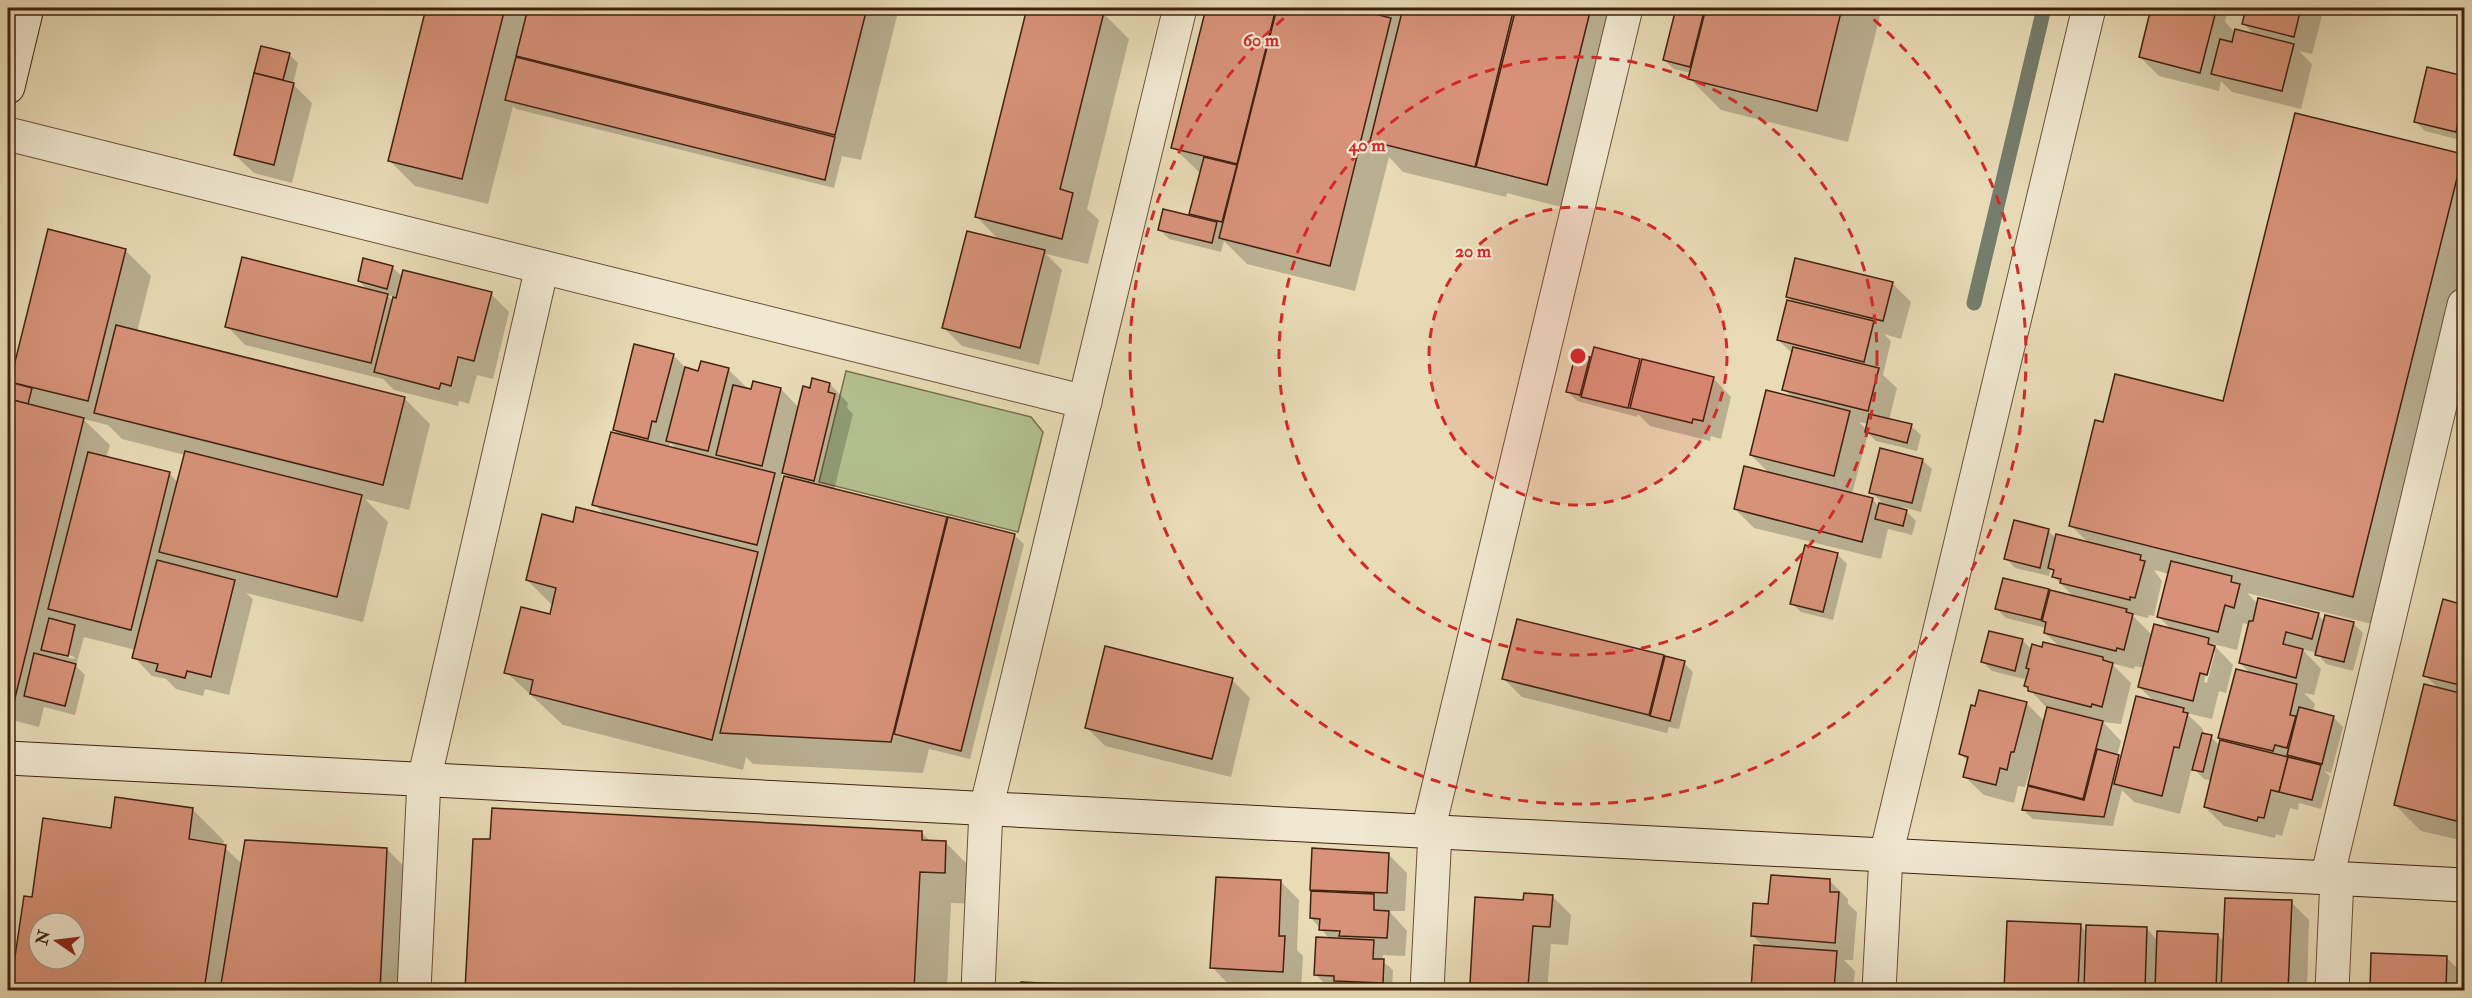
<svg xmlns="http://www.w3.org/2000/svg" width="2472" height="998" font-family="'IM FELL Double Pica',serif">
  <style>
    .green { fill: #b3c190; stroke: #7a7150; stroke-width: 1.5 }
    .shadow { fill: #0003; fill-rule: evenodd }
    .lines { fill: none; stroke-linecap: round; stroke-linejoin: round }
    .stream { stroke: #757d6d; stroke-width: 15 }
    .building { fill: #d79279; stroke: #42210f; stroke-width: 1.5; fill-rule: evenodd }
    .street-casing { stroke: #6c5039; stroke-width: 35 }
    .secondary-casing { stroke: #42210f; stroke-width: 35 }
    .street { stroke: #f0e8d0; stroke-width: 33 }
    .secondary { stroke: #f0e8d0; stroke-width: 33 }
    .ring { fill: none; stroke: #d62828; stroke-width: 3; stroke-dasharray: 10 8 }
    .centre { fill: #d62828; stroke: #f0e8d0; stroke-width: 3 }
    .ring-label { font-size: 18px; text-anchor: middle; font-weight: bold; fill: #d62828; stroke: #f0e8d0; stroke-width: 4.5; stroke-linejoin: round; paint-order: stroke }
  </style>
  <rect width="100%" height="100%" fill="#e8dbb6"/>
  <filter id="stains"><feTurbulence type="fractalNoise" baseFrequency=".00333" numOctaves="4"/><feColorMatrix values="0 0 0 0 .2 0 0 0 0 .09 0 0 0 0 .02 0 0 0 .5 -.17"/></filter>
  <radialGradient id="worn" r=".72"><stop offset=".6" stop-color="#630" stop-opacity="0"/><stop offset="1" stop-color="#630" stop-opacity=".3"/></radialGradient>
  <polygon class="green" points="846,371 1031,417 1043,432 1018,532 819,482"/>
  <g class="shadow">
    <polygon points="427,8 899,8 861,160 842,156 834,188 516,109 513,106 488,204 415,186 389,160"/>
    <polygon points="1029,8 1080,8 1103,13 1129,39 1087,209 1099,220 1088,264 1046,254 1062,270 1039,365 962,346 944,328 1000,241 977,217"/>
    <polygon points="1207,8 1623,8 1573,210 1507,193 1506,197 1403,172 1389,157 1355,291 1247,264 1224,241 1221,252 1169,239 1160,230 1196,219 1191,214 1201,174 1173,147"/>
    <polygon points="1677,8 1882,8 1848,142 1721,110 1690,79 1691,73 1674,69 1664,60"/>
    <polygon points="2152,8 2228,8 2225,22 2236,33 2256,36 2243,23 2247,8 2324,8 2312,54 2299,51 2312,64 2301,109 2232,92 2221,81 2219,91 2159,76 2140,57"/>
    <polygon points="289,54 298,63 293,84 312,103 292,183 254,173 235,155 260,76 256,72"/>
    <polygon points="2429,69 2464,78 2464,141 2425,131 2415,121"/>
    <path d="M2462,156L2464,158V305L2384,627L2247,593L2258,604L2318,615L2325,622L2353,623L2363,633L2353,671L2326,664L2317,653L2302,649L2321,669L2314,695L2304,693L2315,704L2313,712L2333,717L2343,727L2331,773L2324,771L2330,776L2321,809L2299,803L2298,810L2290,808L2282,836L2276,834L2275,838L2224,826L2205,807L2212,781L2204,779L2192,767L2180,814L2134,802L2122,790L2113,826L2033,819L2023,810L2034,789L2030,785L2033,770H2030L2025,787L2018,786L2014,803L1984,795L1965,777L1969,762L1960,754L2026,703L2045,722L2048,709L2026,686L2028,680L1992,671L1983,662L2023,641L2032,650L2061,648L2045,633L2046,628L2006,618L1997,609L2048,591L2051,594L2074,597L2053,576L2054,573L2051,569L2049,576L2015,568L2006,558L2048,531L2057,539L2089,543L2070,525L2104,423L2224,403ZM2154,570L2169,574L2159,617L2172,630L2152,635L2131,614L2148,618L2149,615L2154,616L2162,581ZM2243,623L2250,625L2240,663L2252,675L2220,737L2226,743L2220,746L2211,737L2205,735L2202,728L2186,713L2212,719L2219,691L2226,693L2233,665L2213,644L2237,650ZM2212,652H2215L2207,683L2204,682ZM2111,663L2134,669L2135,666L2144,668L2139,687L2155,702L2121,759L2117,756L2121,741L2103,722L2121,724L2131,683Z"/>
    <path d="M125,250L151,276L137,332L404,398L430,424L409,510L365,499L388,522L363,622L246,593L253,599L229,695L205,689L203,696L176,689L166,679L152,676L134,657L136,650L84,637L76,666L85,675L75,715L44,707L39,727L8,719V410L14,383L12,381ZM83,419L108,425L122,439L185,455L178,483L169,473L106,458L110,445ZM58,652L75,657L74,659L58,655Z"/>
    <path d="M392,267L403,277L491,294L509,312L493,379L477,375L469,404L459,401L458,406L394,390L383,379L245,345L227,326L369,291L359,281ZM387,295L395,297L393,301Z"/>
    <path d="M1892,283L1911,302L1901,339L1884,334L1891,341L1883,375L1897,388L1889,420L1911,426L1921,435L1917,451L1876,441L1868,433L1852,494L1872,499L1879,506L1881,501L1870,492L1922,460L1932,469L1921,512L1902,507L1916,521L1912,535L1888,529L1881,559L1754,528L1735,509L1770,474L1751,455L1793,398L1784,389L1793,354L1778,340L1794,303L1787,296ZM1859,422L1868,424L1867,430Z"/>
    <path d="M673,355L687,369L700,372L728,369L747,388L746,390L781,389L799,408L811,390L830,384L848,403L847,408L853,414L834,490L1014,535L1024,544L970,759L929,749L923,773L753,764L746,757L743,770L563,725L506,672L551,616L553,606L527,580L574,524L606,516L594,504L620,436L614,430ZM670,443L678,450L669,448ZM783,472L790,479L784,484L781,481Z"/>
    <polygon points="1589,358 1592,361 1640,360 1643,363 1713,378 1731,397 1721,439 1711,436 1710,441 1650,426 1638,414 1637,417 1577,401 1568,392"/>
    <polygon points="1837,554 1847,564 1833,620 1801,612 1792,603"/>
    <polygon points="2444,601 2464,606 2464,841 2421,831 2395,805 2439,689 2425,675"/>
    <polygon points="1663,657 1684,663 1693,672 1679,729 1669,727 1667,733 1522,697 1503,678"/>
    <polygon points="1232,680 1250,698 1231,777 1105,746 1086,727"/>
    <path d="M192,809L224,841L223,846L242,864L387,849L418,881L412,990H12L25,897L34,899L112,830ZM39,923H75V959H39Z"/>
    <polygon points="921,832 931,842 945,842 977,874 976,904 951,903 947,990 467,990 475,840"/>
    <polygon points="1388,854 1407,873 1405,911 1389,911 1407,931 1405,956 1383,955 1382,961 1393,970 1392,990 1345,990 1340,985 1325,984 1316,975 1330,939 1311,918 1311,890"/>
    <polygon points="1830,881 1848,899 1848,904 1857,912 1853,960 1844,960 1855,971 1853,990 1753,990 1755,946 1764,947 1753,936 1770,906"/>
    <polygon points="1281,882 1299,900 1297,950 1303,956 1301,990 1230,986 1212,967"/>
    <polygon points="1552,896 1571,915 1568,945 1551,944 1547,990 1480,990 1472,982 1525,902"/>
    <polygon points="2291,902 2309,920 2307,990 2006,990 2008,923 2080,925 2087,933 2147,929 2158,941 2218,935 2224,942"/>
    <polygon points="2373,955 2446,957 2464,975 2464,990 2372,990"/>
    <polygon points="1022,984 1151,990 1022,990"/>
  </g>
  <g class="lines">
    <polyline class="stream" points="1974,303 2044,8"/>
  </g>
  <g class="building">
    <polygon points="426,8 505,8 462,179 388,161"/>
    <polygon points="528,8 867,8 835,135 516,56"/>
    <polygon points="1027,8 1086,8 1104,12 1060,189 1073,193 1062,239 975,217"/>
    <polygon points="1206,8 1276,8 1237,164 1171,148"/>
    <polygon points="1277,8 1351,8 1391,18 1330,266 1219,238"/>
    <polygon points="1403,8 1514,8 1475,167 1370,141"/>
    <polygon points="1516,8 1591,8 1547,185 1476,167"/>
    <polygon points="1676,8 1705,8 1690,67 1663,60"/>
    <polygon points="1706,8 1842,8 1817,111 1688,79"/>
    <polygon points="2151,8 2202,8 2216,11 2200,73 2139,57"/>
    <polygon points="2246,8 2301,8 2294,37 2242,24"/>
    <polygon points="2235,29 2294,44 2282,91 2211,74 2220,39 2232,42"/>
    <polygon points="261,46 290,53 283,80 254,73"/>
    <polygon points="516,57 835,137 825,180 505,100"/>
    <polygon points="2427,67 2464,76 2464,97 2456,132 2414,122"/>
    <polygon points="254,73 294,83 274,165 234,155"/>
    <polygon points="2295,113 2463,154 2353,597 2069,526 2095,420 2103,422 2115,374 2223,401"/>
    <polygon points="1204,157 1237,165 1222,222 1189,214"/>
    <polygon points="1163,209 1217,222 1212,243 1158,230"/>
    <polygon points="48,229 126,249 88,401 10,382"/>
    <polygon points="967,231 1045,250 1020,348 942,328"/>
    <polygon points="242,257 388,294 371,363 225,327"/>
    <polygon points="363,258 393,266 387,289 358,281"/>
    <polygon points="1795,258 1893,282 1883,321 1786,297"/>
    <polygon points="403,270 492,292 474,361 458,357 451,386 441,383 439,389 374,372 393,297 396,298"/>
    <polygon points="1787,300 1874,321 1864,362 1777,340"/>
    <polygon points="116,325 405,397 383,485 94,413"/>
    <polygon points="634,344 674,354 656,422 652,421 648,439 613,430"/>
    <polygon points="1594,347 1640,359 1628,408 1581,397"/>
    <polygon points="1793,347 1879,368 1868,411 1782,390"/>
    <polygon points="1576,353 1590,357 1580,395 1566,392"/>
    <polygon points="1642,359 1714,377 1703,421 1693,419 1692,423 1630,408"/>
    <polygon points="701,361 729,368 708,451 666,441 685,367 698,371"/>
    <polygon points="812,378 830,383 828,392 835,394 814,481 782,473 803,386 810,388"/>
    <polygon points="753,381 781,388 762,466 716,455 733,385 751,389"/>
    <polygon points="13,383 32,388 28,404 9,399"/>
    <polygon points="1766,390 1850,411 1834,476 1750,455"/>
    <polygon points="9,399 84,418 14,702 8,700"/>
    <polygon points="1869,414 1912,424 1907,443 1865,432"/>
    <polygon points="611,432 775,473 757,545 592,505"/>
    <polygon points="1880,448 1923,459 1912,503 1869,493"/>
    <polygon points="185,451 362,495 337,597 159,552"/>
    <polygon points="88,452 170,472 131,630 48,609"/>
    <polygon points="1744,466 1873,498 1862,542 1734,509"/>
    <polygon points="784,476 947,517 891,742 720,733"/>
    <polygon points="1879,503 1907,510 1903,526 1875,519"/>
    <polygon points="576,507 758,552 712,740 530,694 533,680 504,673 521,607 550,614 556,588 526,580 542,514 573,522"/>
    <polygon points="948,517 1015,534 961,751 894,734"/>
    <polygon points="2014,520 2049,529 2040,568 2004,559"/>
    <polygon points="2056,534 2141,555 2140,560 2145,561 2135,598 2130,597 2130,600 2060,583 2061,579 2052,577 2054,570 2048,568"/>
    <polygon points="1805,545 1838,553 1823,612 1790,604"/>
    <polygon points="157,560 235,580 211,677 187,671 185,678 156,671 158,664 132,658"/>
    <polygon points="2171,561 2232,576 2231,582 2240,584 2234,608 2225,605 2218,632 2157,617"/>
    <polygon points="2003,578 2049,589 2041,620 1995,609"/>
    <polygon points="2050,590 2127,609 2126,612 2133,614 2124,650 2117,648 2116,651 2044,633 2046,622 2042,621"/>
    <polygon points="2258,598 2319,613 2312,639 2286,632 2283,644 2303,649 2296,678 2239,663 2249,621 2253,621"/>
    <polygon points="2443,599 2464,605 2464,686 2423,676"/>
    <polygon points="2325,615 2354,622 2344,662 2315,655"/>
    <polygon points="49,618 75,625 68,656 41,650"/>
    <polygon points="1517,619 1664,655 1649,715 1502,679"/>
    <polygon points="2154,624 2209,638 2208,644 2215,646 2207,675 2200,673 2193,701 2138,687"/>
    <polygon points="1989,631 2023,639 2015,671 1981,662"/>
    <polygon points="2043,642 2103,657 2103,660 2113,663 2102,707 2092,704 2091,707 2028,691 2028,687 2024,686 2029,669 2026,668 2032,644 2042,647"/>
    <polygon points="1105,646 1233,678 1212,759 1085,728"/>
    <polygon points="34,653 76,664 65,706 24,696"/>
    <polygon points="1665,656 1685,661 1670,721 1650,716"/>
    <polygon points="2236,669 2297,684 2290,715 2296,716 2287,748 2275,745 2273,751 2218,738"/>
    <polygon points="2424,684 2464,694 2464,823 2394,805"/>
    <polygon points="1979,690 2027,702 2014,752 2011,752 2007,770 2000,768 1996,785 1963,777 1968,757 1959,754 1971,705 1975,706"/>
    <polygon points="2136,696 2184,708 2183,712 2188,713 2179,748 2174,747 2162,796 2114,784"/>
    <polygon points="2047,707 2103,721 2083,799 2028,785"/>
    <polygon points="2299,707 2334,716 2322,764 2287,755"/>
    <polygon points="2202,733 2212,735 2203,772 2192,770"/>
    <polygon points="2220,740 2288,757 2279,792 2271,790 2264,818 2258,817 2257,821 2204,807"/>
    <polygon points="2097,749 2119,755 2104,817 2022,810 2028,786 2084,800"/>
    <polygon points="2288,757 2321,765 2312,800 2279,792"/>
    <path d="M115,797L193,808L189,839L226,845L204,990H10L24,896L32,897L43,818L111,828ZM39,923H75V959H39Z"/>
    <polygon points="492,808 922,831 922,840 946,841 945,873 920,872 914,990 465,990 473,839 490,839"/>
    <polygon points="245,840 387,848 380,990 220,990"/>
    <polygon points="1312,848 1389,853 1387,893 1310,890"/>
    <polygon points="1771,875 1830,879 1830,892 1839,892 1835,943 1751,936 1753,903 1768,904"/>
    <polygon points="1216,877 1281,880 1279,936 1285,936 1283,972 1210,968"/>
    <polygon points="1311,891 1374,894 1374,910 1389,911 1387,938 1339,936 1340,931 1319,930 1320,919 1310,918"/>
    <polygon points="1524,893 1553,895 1550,927 1533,926 1528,987 1470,983 1475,897 1523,900"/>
    <polygon points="2225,898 2292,900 2288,990 2221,990"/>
    <polygon points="2007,921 2081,924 2078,990 2004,990"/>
    <polygon points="2086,925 2147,927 2145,990 2084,990"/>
    <polygon points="2157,931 2218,934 2216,990 2155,990"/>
    <polygon points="1316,937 1374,940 1373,959 1384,959 1383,983 1334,981 1334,976 1314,975"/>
    <polygon points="1754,945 1837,951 1834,990 1751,990"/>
    <polygon points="2371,953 2447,956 2446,990 2370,990"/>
    <polygon points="1021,982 1180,990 1021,990"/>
    <polygon points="2448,984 2464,985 2464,990 2448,990"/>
  </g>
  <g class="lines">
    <defs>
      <g id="street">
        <polyline points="8,134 1085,402"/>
        <polyline points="1428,831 1626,8"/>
        <polyline points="2327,878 2464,305"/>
        <polyline points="414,990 424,780 542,267"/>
        <polyline points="978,990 986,809 1180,8"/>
        <polyline points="1427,990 1435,832"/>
        <polyline points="1879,990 1886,855 2089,8"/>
        <polyline points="2332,990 2337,878"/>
      </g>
      <g id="secondary">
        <polyline points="8,87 27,8"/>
        <polyline points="8,758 2464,885"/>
      </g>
    </defs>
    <use href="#street" class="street-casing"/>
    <use href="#secondary" class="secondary-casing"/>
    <use href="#street" class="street"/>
    <use href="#secondary" class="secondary"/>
  </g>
  <circle cx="1578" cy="356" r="149" fill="#d62828" fill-opacity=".12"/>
  <g class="ring">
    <circle cx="1578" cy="356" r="149"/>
    <circle cx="1578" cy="356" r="299"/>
    <path d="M1860 8A448 448 0 1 1 1296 8"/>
  </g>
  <circle cx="1578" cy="356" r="9" class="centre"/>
  <g class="ring-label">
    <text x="1261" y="46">60 m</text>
    <text x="1367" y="151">40 m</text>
    <text x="1473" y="257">20 m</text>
  </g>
  <rect width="2472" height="998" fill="none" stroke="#e8dbb6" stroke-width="30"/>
  <rect x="9" y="9" width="2454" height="980" fill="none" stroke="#42210f" stroke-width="3"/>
  <rect x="15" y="15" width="2442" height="968" fill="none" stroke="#42210f" stroke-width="1.5"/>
  <g transform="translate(57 941) rotate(284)"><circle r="28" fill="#f0e8d0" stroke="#aa9883" stroke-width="1.5"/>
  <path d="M0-4.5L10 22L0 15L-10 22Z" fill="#8f2418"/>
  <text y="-9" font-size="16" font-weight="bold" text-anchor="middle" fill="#42210f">N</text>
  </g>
  <rect width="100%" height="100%" filter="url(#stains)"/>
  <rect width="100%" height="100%" fill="url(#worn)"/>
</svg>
